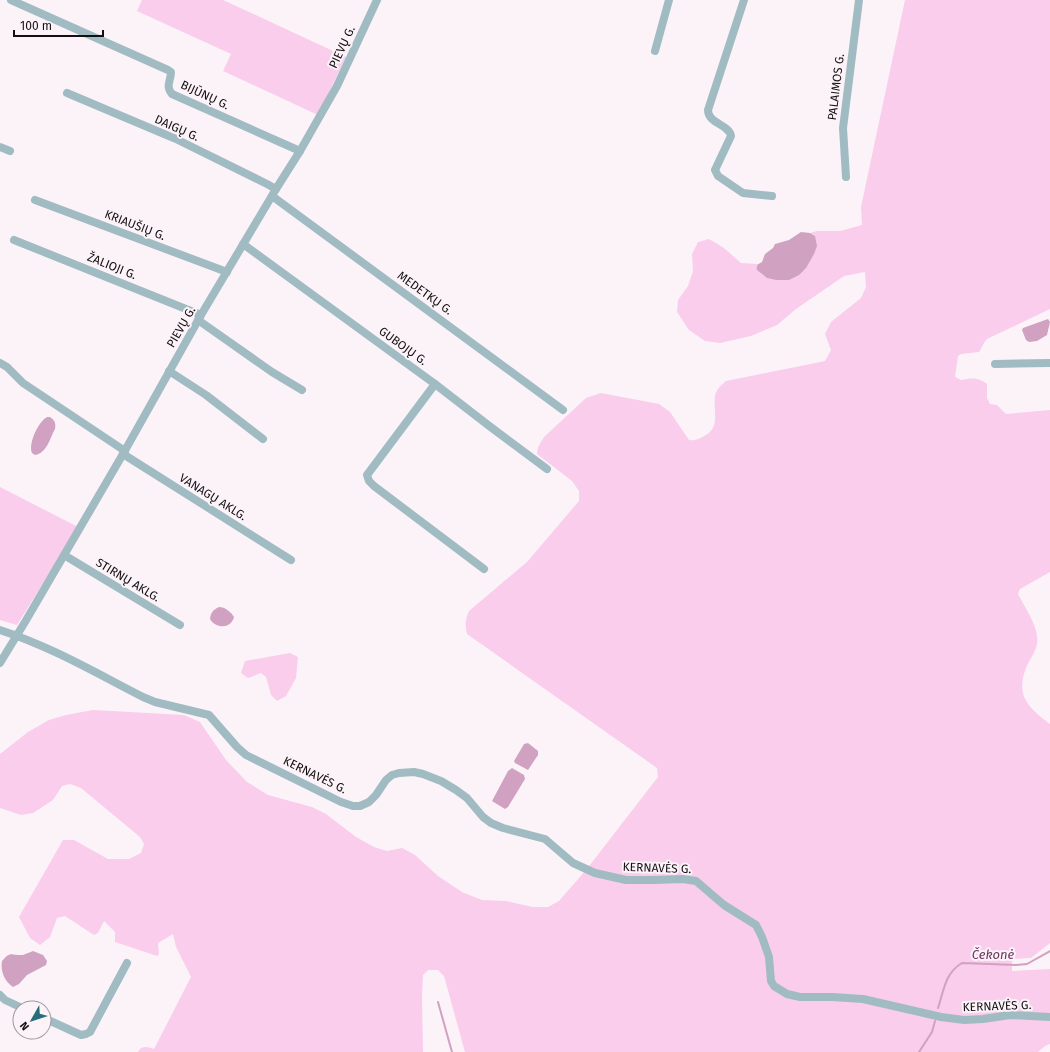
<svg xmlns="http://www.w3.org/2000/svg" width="1050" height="1052" font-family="'Fira Sans',sans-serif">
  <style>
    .green { fill: #f9cdeb }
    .water { fill: #d0a1c1 }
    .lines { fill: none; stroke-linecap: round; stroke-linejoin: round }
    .stream { stroke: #d0a1c1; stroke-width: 2 }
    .minor { stroke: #a0bcc2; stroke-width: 8 }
    .labels { text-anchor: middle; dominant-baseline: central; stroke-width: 4; stroke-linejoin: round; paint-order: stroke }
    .street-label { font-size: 12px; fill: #131012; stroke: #fcf3f9 }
    .water-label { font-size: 13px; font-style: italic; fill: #6e345f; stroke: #fcf3f9 }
  </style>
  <rect width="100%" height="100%" fill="#fcf3f9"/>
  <g class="green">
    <polygon points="142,0 223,0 346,57 318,115 223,71 231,54 137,11"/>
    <path d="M905,0H1050V309L987,339C983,343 982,348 979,352L961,354L958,356L955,377L961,380C972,378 978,377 987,384V398L990,404L997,405L1006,414L1050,410V572L1020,589L1018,594C1024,606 1036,623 1037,636C1039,649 1031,656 1026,668C1015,696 1029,708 1050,724V943L1031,958L1012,959V971L1050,969V1044L1045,1046L1038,1052H465L444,976L438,970H428L423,975L422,996L423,1052H138C142,1045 147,1047 154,1049L191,977L176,947L173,934L158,943L159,954L157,956L115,942V932L104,921L98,933L94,935L65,916L57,918L50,937L40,945L30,938L19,917L63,840H74L108,859H129L141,853L144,844L140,837L81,788L70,784L62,786L53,800L33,813L21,815L0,808V754L28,732L49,720L66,715L93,710L184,715L200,722L226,760L247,782L268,795L312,807L326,814L356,837L374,847L387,851L402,848L415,855L438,876L462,892L482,900L506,901L533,907H548L559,901L586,870L658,777L657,768L467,634C465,625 465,620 469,611L527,562L579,501V491L572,481L537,454L538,447L544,437L586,398L601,393L659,404L670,412L689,440C695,441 699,439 704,436C721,428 713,412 715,396C716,390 721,385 726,381L825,361L831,350L825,334L831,322L861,298L866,287L865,272L844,276L796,309L777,325L751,336L720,343L705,341L689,330L677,312L678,300L688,286L693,271L692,254L698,242L709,239L724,248L741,263L758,264L757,267C764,281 775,280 789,280L810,260L814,254L815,236L810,233L817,231H840L862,225L861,207Z"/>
    <polygon points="0,487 78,527 17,625 0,620"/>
    <polygon points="290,653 298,657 296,678 286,696 277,701 271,695 266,677 261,673 248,678 241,673 245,661"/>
  </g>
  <g class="water">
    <path d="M801,232L810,233L815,236L817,246L814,254L806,268L799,275L789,280H776L767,278L757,270C756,265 758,264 762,262L765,254L773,248L775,244L789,240Z"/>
    <polygon points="1048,319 1050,322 1047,335 1037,341 1029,342 1026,340 1022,330 1023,328"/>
    <path d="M47,417H50C55,420 56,424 55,429C50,438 47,453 35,455L32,453C28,444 38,422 47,417Z"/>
    <path d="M219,607C225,607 231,612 234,617C231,629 216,629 210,619C211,612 213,610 219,607Z"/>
    <polygon points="528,743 538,751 538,755 528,770 515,763 514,761 524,744"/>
    <polygon points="512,768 524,775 525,779 508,807 505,809 492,801 508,771"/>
    <path d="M33,951L43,955L47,961L46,965L27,975L19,984L13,987C5,982 0,971 2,961C11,950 12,956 23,955C26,954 30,952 33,951Z"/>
  </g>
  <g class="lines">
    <g class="stream">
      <polyline points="438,1002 452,1052"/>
      <path d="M938,1008C944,990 945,973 962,963L1016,965L1027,964L1050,951"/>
      <polyline points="919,1052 932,1032 935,1021"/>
    </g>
    <g class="minor">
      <path d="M11,0L168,70L171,72C171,81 165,86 172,94L300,151"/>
      <path d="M744,0L708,110C708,124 729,124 731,136L715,170L718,176L743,193L772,196"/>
      <polyline points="655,51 669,0"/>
      <polyline points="67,93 176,139 267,184 276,189"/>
      <polyline points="0,147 10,151"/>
      <polyline points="846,177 843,128 859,0"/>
      <polyline points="272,196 563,410"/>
      <polyline points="35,200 227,272"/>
      <polyline points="14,240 201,315"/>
      <polyline points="243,244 435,384 488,425 547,469"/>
      <polyline points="198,320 272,372 302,390"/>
      <polyline points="0,363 7,367 23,383 125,451"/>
      <polyline points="995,364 1050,363"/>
      <polyline points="169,371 206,395 263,439"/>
      <polyline points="435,384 367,475 369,481 374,486 484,569"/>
      <polyline points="123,454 291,560"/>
      <polyline points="64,555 180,625"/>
      <path d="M0,630C50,646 96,673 143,697L155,702L209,715L237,747L246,755L341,802L353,806H360L369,802L376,795L386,780L392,775L399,773L414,772L423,774L441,781L456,790L467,798L483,817L491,823L503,828L545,839L573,863L595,873L626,880H654L683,879L696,881L724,905L756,925L762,937L769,957L771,981L774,986L787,994L800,997H832L863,999L941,1017L964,1020L983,1019L1010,1015L1050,1017"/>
      <polyline points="0,663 25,622 123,454 201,315 276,189 300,151 337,86 377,0"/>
      <polyline points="0,995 5,1000 22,1008"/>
      <polyline points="44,1018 81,1035 86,1034 90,1032 127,963"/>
    </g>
  </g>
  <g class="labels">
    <g class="street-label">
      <text transform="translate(342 47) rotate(-65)">PIEVŲ G.</text>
      <text transform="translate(836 87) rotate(-83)">PALAIMOS G.</text>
      <text transform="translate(205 95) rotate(25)">BIJŪNŲ G.</text>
      <text transform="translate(177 128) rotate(24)">DAIGŲ G.</text>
      <text transform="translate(135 225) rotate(21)">KRIAUŠIŲ G.</text>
      <text transform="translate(112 266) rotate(22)">ŽALIOJI G.</text>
      <text transform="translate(425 293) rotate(36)">MEDETKŲ G.</text>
      <text transform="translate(181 327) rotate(-60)">PIEVŲ G.</text>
      <text transform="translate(403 346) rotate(36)">GUBOJŲ G.</text>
      <text transform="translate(213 497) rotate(32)">VANAGŲ AKLG.</text>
      <text transform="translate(128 580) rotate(31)">STIRNŲ AKLG.</text>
      <text transform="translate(315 775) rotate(26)">KERNAVĖS G.</text>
      <text transform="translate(657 868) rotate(2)">KERNAVĖS G.</text>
      <text transform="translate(997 1006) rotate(-2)">KERNAVĖS G.</text>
    </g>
    <g class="water-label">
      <text x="993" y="954">Čekonė</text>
    </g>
  </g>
  <g transform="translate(32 1020) rotate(231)"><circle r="19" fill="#fcf3f9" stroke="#9f989d"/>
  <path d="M0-3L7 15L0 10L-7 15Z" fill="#276e7b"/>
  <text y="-6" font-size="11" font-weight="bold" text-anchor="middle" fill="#131012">N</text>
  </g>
  <path d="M14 30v6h89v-6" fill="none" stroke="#131012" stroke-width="2"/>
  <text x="20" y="30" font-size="12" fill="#131012" stroke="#fcf3f9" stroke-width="3" paint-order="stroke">100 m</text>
</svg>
